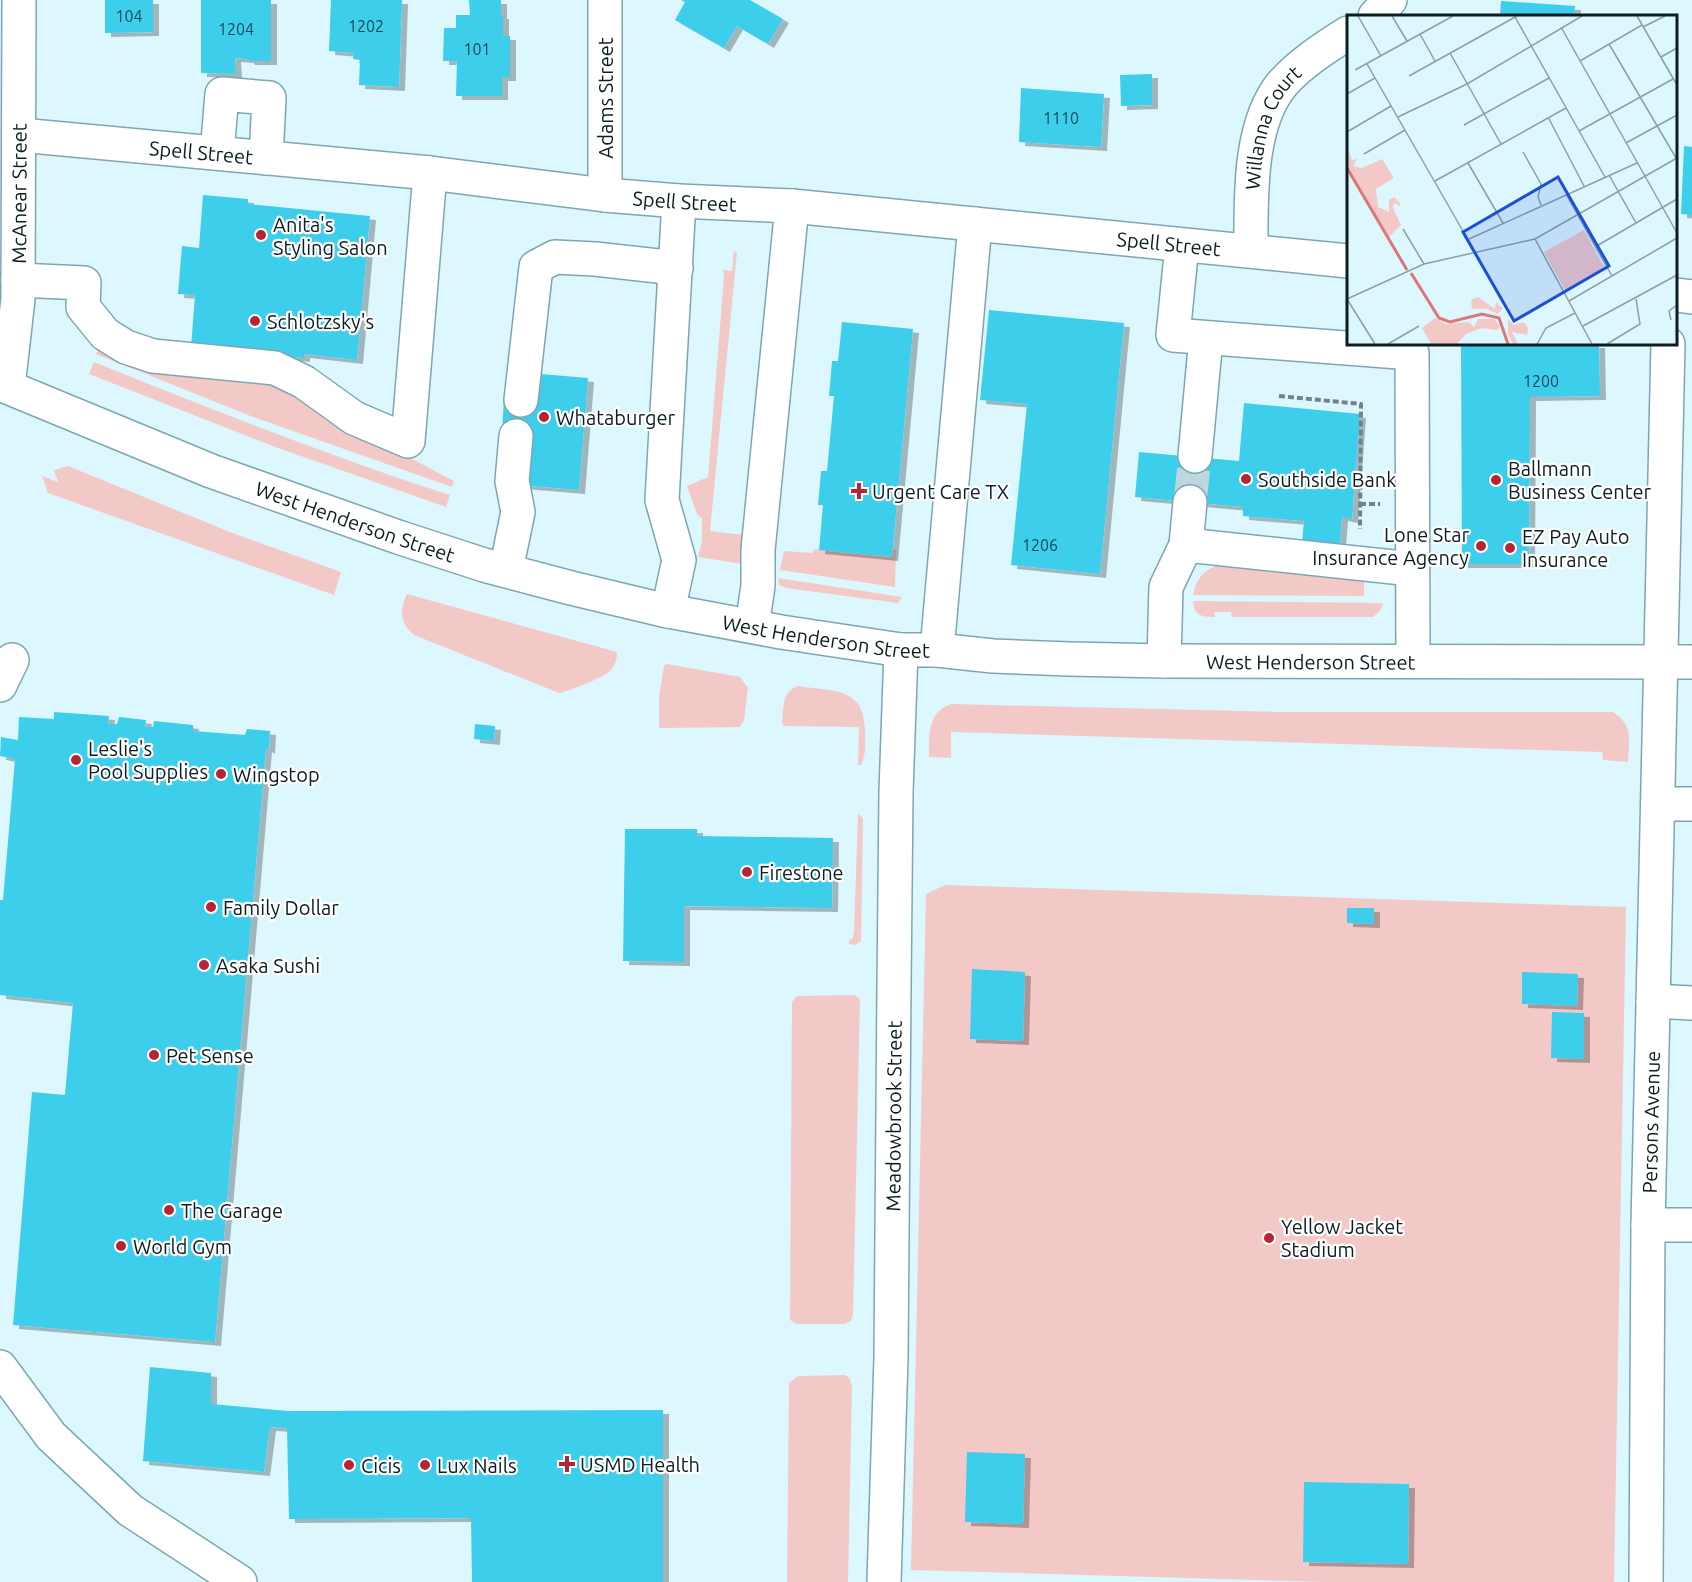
<svg xmlns="http://www.w3.org/2000/svg" width="1692" height="1582" font-family="Ubuntu,sans-serif">
  <style>
    .green { fill: #f3c9c8 }
    .building { fill: #3dceec; filter: url(#shadow) }
    .lines { fill: none; stroke-linecap: round; stroke-linejoin: round }
    .minor-tunnel { stroke: #bed6dd; stroke-width: 33; stroke-dasharray: 33 16; stroke-linecap: butt }
    .minor-casing { stroke: #7ca7b2; stroke-width: 36 }
    .major-casing { stroke: #7ca7b2; stroke-width: 36 }
    .path { stroke: #6f8489; stroke-width: 4; stroke-dasharray: 6 3; stroke-linecap: butt }
    .minor { stroke: #fff; stroke-width: 33 }
    .major { stroke: #fff; stroke-width: 33 }
    .poi-dot { fill: #b62436; stroke: #fff; stroke-width: 2 }
    .labels { text-anchor: middle; dominant-baseline: central; stroke-width: 4.5; stroke-linejoin: round; paint-order: stroke }
    .number-label { font-size: 16px; fill: #184954 }
    .street-label { font-size: 20px; fill: #0c1d21; stroke: #fff }
    .poi-label { font-size: 20px; fill: #0c1d21; stroke: #fff; text-anchor: start }
    .inset-river { fill: none; stroke: #dc7878; stroke-width: 3 }
    .inset-road { fill: none; stroke: #89a0a6; stroke-width: 1.5 }
    .view { fill: #1d4ed8; fill-opacity: 0.15; stroke: #1d4ed8; stroke-width: 3 }
    .inset-edge { fill: none; stroke: #0c1d21; stroke-width: 3 }
  </style>
  <defs>
    <filter id="shadow"><feDropShadow dx="6" dy="4" stdDeviation="0" flood-color="#0004"/></filter>
  </defs>
  <rect width="100%" height="100%" fill="#ddf7fe"/>
  <g class="green">
    <polygon points="734,251 737,252 710,531 744,535 742,564 698,557 702,541 702,518 697,514 687,486 708,477 724,277 723,270 732,271"/>
    <polygon points="101,343 272,376 361,432 454,481 452,487 253,417 96,354"/>
    <path d="M94,362C211,409 329,456 450,495L446,507L278,448L89,374Z"/>
    <polygon points="68,466 235,534 341,572 334,595 48,493 42,476 58,482 54,470"/>
    <polygon points="814,549 891,557 892,550 896,550 895,587 780,570 784,551 813,553"/>
    <path d="M1219,565L1364,578V596L1193,595C1196,579 1203,570 1219,565Z"/>
    <polygon points="778,578 902,597 898,603 786,588 779,585"/>
    <path d="M407,594L617,652C617,659 615,666 610,671C603,678 569,691 559,693L414,635C400,623 399,610 407,594Z"/>
    <path d="M1193,601L1383,603L1380,611L1373,617H1232L1231,612H1214L1215,617C1202,617 1194,616 1193,601Z"/>
    <polygon points="667,664 740,677 748,688 744,720 740,727 659,728 659,697 664,666"/>
    <path d="M798,686C834,692 865,686 865,732C865,743 866,756 861,765H858L859,727L784,726L782,723C784,708 781,692 798,686Z"/>
    <path d="M951,704L1280,712H1613C1634,725 1629,741 1628,762L1603,760L1602,752L951,732V758L929,757C929,735 927,713 951,704Z"/>
    <polygon points="858,814 863,818 861,941 855,945 849,944 849,940 852,939 854,933"/>
    <polygon points="945,885 1626,907 1614,1582 1326,1582 911,1570 926,894"/>
    <polygon points="854,995 860,999 853,1315 851,1321 844,1324 797,1324 790,1320 792,1002 797,996"/>
    <polygon points="845,1375 849,1378 852,1385 848,1582 787,1582 789,1383 798,1376"/>
  </g>
  <g class="building">
    <polygon points="105,0 153,0 153,32 105,33"/>
    <polygon points="201,0 271,0 271,61 249,61 248,59 235,58 236,74 201,73"/>
    <polygon points="331,0 402,0 399,87 359,85 360,60 353,59 354,53 329,51"/>
    <polygon points="469,0 501,0 501,15 503,15 503,36 510,36 510,77 502,77 502,96 456,96 457,61 443,61 444,28 456,28 456,15 470,15"/>
    <polygon points="681,0 750,0 783,19 768,44 737,26 724,48 675,20 685,2"/>
    <polygon points="1501,1 1575,6 1574,16 1500,16"/>
    <polygon points="1152,74 1152,105 1121,106 1120,75"/>
    <polygon points="1021,88 1104,94 1101,147 1019,142"/>
    <polygon points="1684,146 1692,147 1692,215 1681,214"/>
    <polygon points="203,195 248,199 248,204 370,216 357,360 304,354 304,358 191,347 195,295 178,294 182,246 199,248"/>
    <polygon points="989,310 1124,323 1100,574 1011,565 1027,404 980,400"/>
    <polygon points="842,322 913,329 892,557 819,550 823,505 818,505 821,471 827,471 834,396 829,396 832,361 838,361"/>
    <polygon points="1461,344 1599,344 1600,396 1530,397 1529,564 1462,564"/>
    <polygon points="529,373 588,378 579,490 519,485 502,434 504,398 527,400"/>
    <polygon points="1244,403 1360,414 1352,519 1342,517 1339,556 1301,553 1304,521 1243,516 1243,507 1135,497 1139,452 1239,461"/>
    <polygon points="54,712 109,716 108,724 117,724 119,717 146,720 145,727 153,727 154,721 193,725 193,731 245,735 247,729 270,731 269,750 266,748 215,1342 13,1325 32,1092 65,1095 73,1003 0,995 0,900 3,900 15,759 0,756 1,737 18,740 19,717 54,719"/>
    <polygon points="475,724 495,726 494,741 474,739"/>
    <polygon points="625,829 697,829 697,836 833,838 832,908 684,906 684,962 623,961"/>
    <polygon points="1347,908 1374,908 1374,924 1347,923"/>
    <polygon points="972,969 1025,972 1023,1041 970,1039"/>
    <polygon points="1522,972 1578,974 1577,1006 1522,1004"/>
    <polygon points="1552,1012 1584,1013 1584,1059 1551,1058"/>
    <polygon points="150,1367 211,1373 211,1404 288,1411 663,1410 663,1582 472,1582 471,1518 289,1519 287,1428 270,1427 264,1472 143,1461"/>
    <polygon points="967,1452 1025,1454 1023,1524 965,1522"/>
    <polygon points="1304,1482 1409,1484 1408,1564 1303,1562"/>
  </g>
  <g class="lines">
    <polyline class="minor-tunnel" points="1190,502 1195,456"/>
    <defs>
      <g id="minor">
        <polyline points="605,0 605,195"/>
        <polyline points="1375,16 1390,0"/>
        <path id="s1" d="M20,135L430,173L605,195L679,201L792,206L1348,261"/>
        <polyline points="217,153 222,94 269,98 266,158"/>
        <polyline points="1182,245 1173,335 1412,353 1413,661"/>
        <path id="s2" d="M1251,251C1251,200 1248,124 1283,83C1301,63 1326,47 1348,33"/>
        <polyline points="18,280 84,283 83,307 105,334 126,347 153,356 275,368 304,382 354,418 408,441 430,173"/>
        <polyline points="1676,295 1692,297"/>
        <path id="s3" d="M8,387L18,299L19,0"/>
        <polyline points="521,400 536,267 555,257 595,259 676,268"/>
        <polyline points="1195,456 1206,338"/>
        <polyline points="1186,545 1412,569"/>
        <polyline points="506,570 518,512 512,481 516,436"/>
        <polyline points="668,611 679,560 662,500 679,201"/>
        <polyline points="752,626 758,586 758,550 792,206"/>
        <polyline points="937,650 975,224"/>
        <polyline points="1164,661 1166,587 1186,545 1190,502"/>
        <polyline points="0,685 12,660"/>
        <polyline points="1658,804 1692,804"/>
        <polyline points="1653,1001 1692,1003"/>
        <polyline points="1648,1225 1692,1225"/>
        <polyline points="0,1367 51,1436 130,1510 240,1582"/>
        <path id="s4" d="M884,1582L891,1358L894,986L896,792L901,650"/>
        <path id="s5" d="M1646,1582L1648,1225L1668,344"/>
      </g>
      <g id="major">
        <path id="s6" d="M0,384L211,471L398,537L484,565L571,588L663,610L781,632L901,650H937L993,656L1069,659L1164,661L1692,662"/>
      </g>
    </defs>
    <use href="#minor" class="minor-casing"/>
    <use href="#major" class="major-casing"/>
    <g class="path">
      <polyline points="1279,396 1361,404 1360,529"/>
      <polyline points="1360,504 1380,504"/>
    </g>
    <use href="#minor" class="minor"/>
    <use href="#major" class="major"/>
  </g>
  <g class="poi-dot">
    <circle cx="261" cy="235" r="6"/>
    <circle cx="255" cy="321" r="6"/>
    <circle cx="544" cy="417" r="6"/>
    <circle cx="1246" cy="479" r="6"/>
    <circle cx="1496" cy="480" r="6"/>
    <path d="M856 482h6v6h6v6h-6v6h-6v-6h-6v-6h6z"/>
    <circle cx="1481" cy="546" r="6"/>
    <circle cx="1510" cy="548" r="6"/>
    <circle cx="76" cy="760" r="6"/>
    <circle cx="221" cy="774" r="6"/>
    <circle cx="747" cy="872" r="6"/>
    <circle cx="211" cy="907" r="6"/>
    <circle cx="204" cy="965" r="6"/>
    <circle cx="154" cy="1055" r="6"/>
    <circle cx="169" cy="1210" r="6"/>
    <circle cx="1269" cy="1238" r="6"/>
    <circle cx="121" cy="1246" r="6"/>
    <path d="M564 1455h6v6h6v6h-6v6h-6v-6h-6v-6h6z"/>
    <circle cx="349" cy="1465" r="6"/>
    <circle cx="425" cy="1465" r="6"/>
  </g>
  <g class="labels">
    <g class="number-label">
      <text x="129" y="16">104</text>
      <text x="366" y="26">1202</text>
      <text x="236" y="29">1204</text>
      <text x="477" y="49">101</text>
      <text x="1061" y="118">1110</text>
      <text x="1541" y="381">1200</text>
      <text x="1040" y="545">1206</text>
    </g>
    <g class="street-label">
      <text transform="translate(605 98) rotate(-90)">Adams Street</text>
      <text stroke="none"><textPath href="#s2" startOffset="128">Willanna Court</textPath></text>
      <text stroke="none"><textPath href="#s1" startOffset="182">Spell Street</textPath></text>
      <text stroke="none"><textPath href="#s3" startOffset="194">McAnear Street</textPath></text>
      <text stroke="none"><textPath href="#s1" startOffset="668">Spell Street</textPath></text>
      <text stroke="none"><textPath href="#s1" startOffset="1154">Spell Street</textPath></text>
      <text stroke="none"><textPath href="#s6" startOffset="381">West Henderson Street</textPath></text>
      <text stroke="none"><textPath href="#s6" startOffset="867">West Henderson Street</textPath></text>
      <text stroke="none"><textPath href="#s6" startOffset="1353">West Henderson Street</textPath></text>
      <text stroke="none"><textPath href="#s4" startOffset="466">Meadowbrook Street</textPath></text>
      <text stroke="none"><textPath href="#s5" startOffset="460">Persons Avenue</textPath></text>
    </g>
    <g class="poi-label">
      <text x="273" y="224">Anita's<tspan x="273" dy="23">Styling Salon</tspan></text>
      <text x="267" y="321">Schlotzsky's</text>
      <text x="556" y="417">Whataburger</text>
      <text x="1508" y="468">Ballmann<tspan x="1508" dy="23">Business Center</tspan></text>
      <text x="1258" y="479">Southside Bank</text>
      <text x="872" y="491">Urgent Care TX</text>
      <text x="1469" y="534" text-anchor="end">Lone Star<tspan x="1469" dy="23">Insurance Agency</tspan></text>
      <text x="1522" y="536">EZ Pay Auto<tspan x="1522" dy="23">Insurance</tspan></text>
      <text x="88" y="748">Leslie's<tspan x="88" dy="23">Pool Supplies</tspan></text>
      <text x="233" y="774">Wingstop</text>
      <text x="759" y="872">Firestone</text>
      <text x="223" y="907">Family Dollar</text>
      <text x="216" y="965">Asaka Sushi</text>
      <text x="166" y="1055">Pet Sense</text>
      <text x="181" y="1210">The Garage</text>
      <text x="1281" y="1226">Yellow Jacket<tspan x="1281" dy="23">Stadium</tspan></text>
      <text x="133" y="1246">World Gym</text>
      <text x="580" y="1464">USMD Health</text>
      <text x="361" y="1465">Cicis</text>
      <text x="437" y="1465">Lux Nails</text>
    </g>
  </g>
  <g transform="translate(1347 15)">
    <rect width="330" height="330" fill="#ddf7fe"/>
    <path d="M0,131L5,145L10,144L6,151L15,153L35,144L47,163L29,174L31,192L42,197V185L47,182L53,188V191L47,188L46,193L54,210L42,222L0,152ZM237,215L258,254L218,275L197,237ZM131,282L148,294L149,287L156,293L151,299L140,294H125L124,285ZM88,303L99,309L122,307L127,312L131,304H147L153,311L150,315L135,313L119,319L110,329H84L75,313ZM161,303L166,310L177,307L181,313L180,320L165,317L171,329H166L161,319Z" fill="#f3c9c8"/>
    <path class="inset-river" d="M0,153L60,255M64,258L92,303L103,307L135,299L152,303L161,329"/>
    <path class="inset-road" d="M11,1L34,41M45,1L60,26M290,1L330,70M168,2L258,162M214,12L330,218M296,12L318,1M73,19L88,46M262,29L329,143M103,38L154,129M314,42L330,33M233,46L295,10M20,49L128,237M8,55L106,1M62,61L170,1M0,79L28,63M51,102L120,69L235,1M201,102L237,171M117,110L202,63M232,116L326,64M0,117L44,91M279,128L330,100M176,137L194,169L191,182L194,190M17,139L58,115M121,148L156,208M262,160L289,208M88,166L219,93M219,179L265,261M56,214L77,249M122,224L290,148M188,224L245,329M248,232L330,184M0,284L28,329M0,284L77,249L188,224L330,143M222,286L330,223M324,305L322,296L330,290M236,311L330,260M41,329L72,311M190,329L199,313L228,298M260,329L293,309L289,284"/>
    <path class="view" d="M211,162L262,251L167,306L116,217Z"/>
    <rect width="330" height="330" class="inset-edge"/>
  </g>
</svg>
